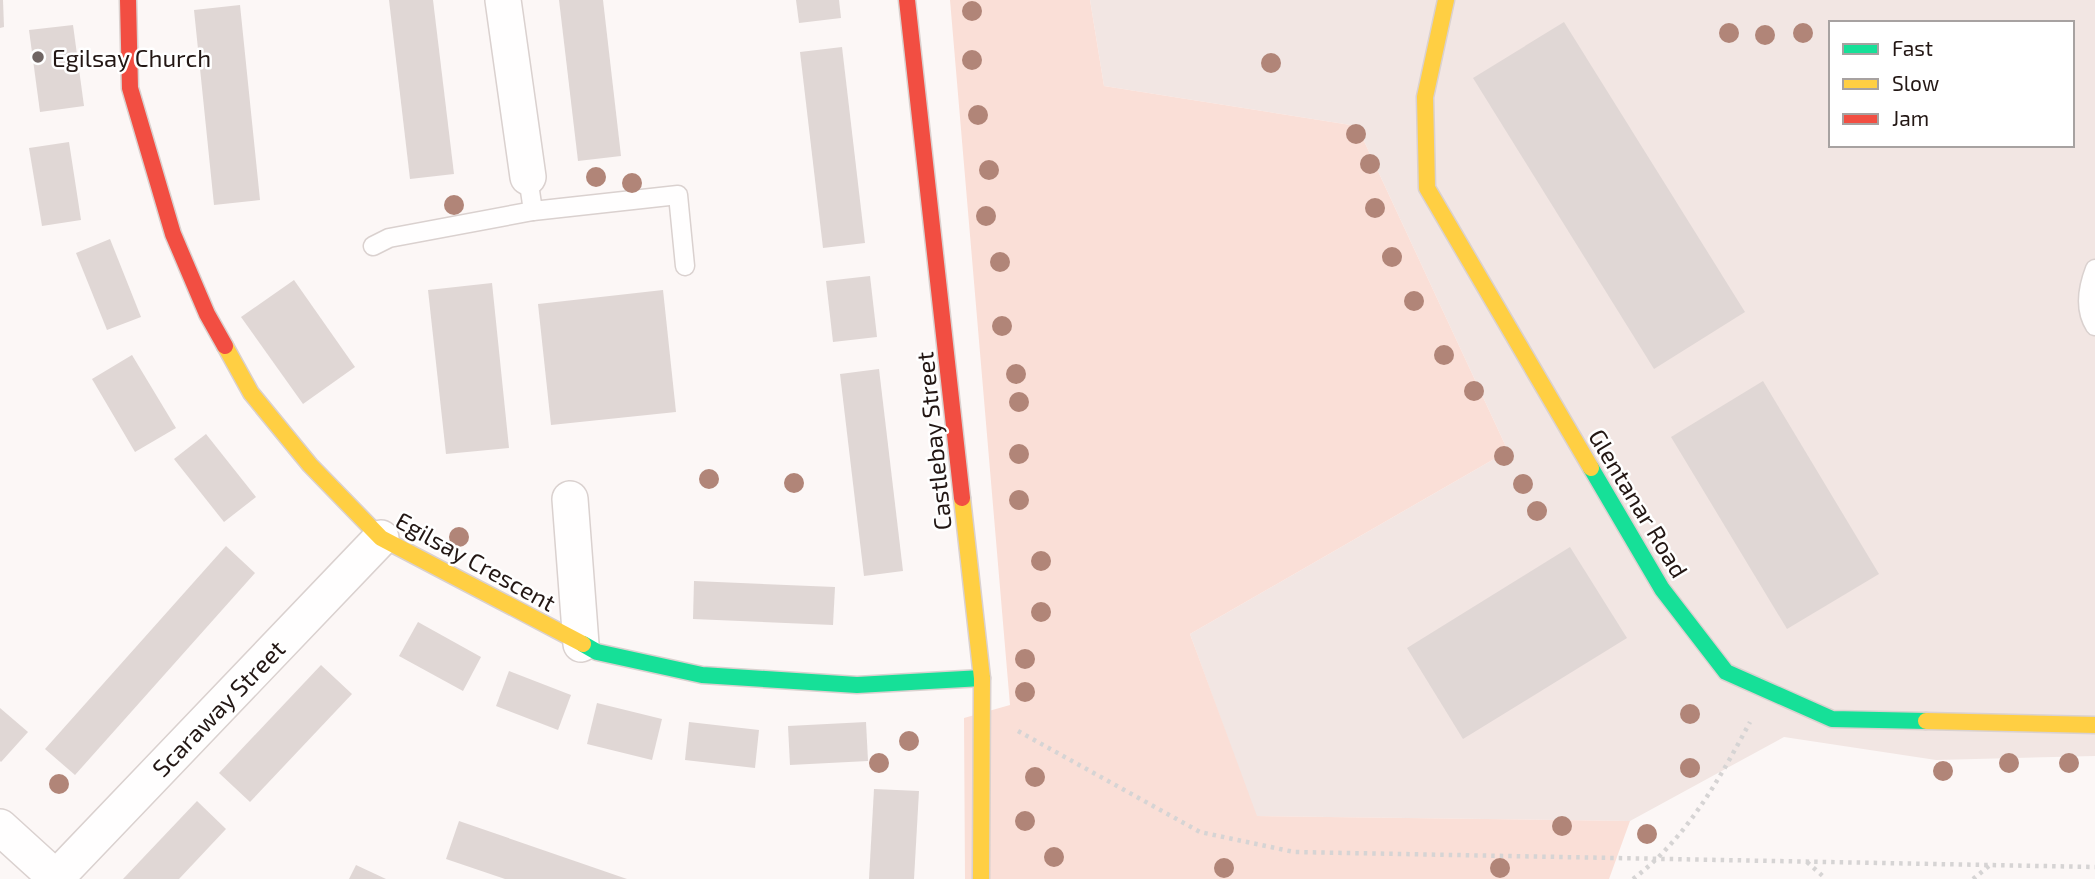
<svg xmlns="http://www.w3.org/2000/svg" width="2095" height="879" font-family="'Exo 2',sans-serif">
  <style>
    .built { fill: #f2e6e3; fill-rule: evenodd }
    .green { fill: #fadfd7 }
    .building { fill: #e0d7d5 }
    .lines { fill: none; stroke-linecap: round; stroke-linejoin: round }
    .lane-casing { stroke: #dad1cf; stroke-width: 21 }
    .street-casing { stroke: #dad1cf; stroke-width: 38 }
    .fast-casing { stroke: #dad1cf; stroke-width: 19 }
    .slow-casing { stroke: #dad1cf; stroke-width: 19 }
    .jam-casing { stroke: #dad1cf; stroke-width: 19 }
    .path { stroke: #d6d4d4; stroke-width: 4.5; stroke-dasharray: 3.5 5; stroke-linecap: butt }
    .lane { stroke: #fffefe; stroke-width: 18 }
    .street { stroke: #fffefe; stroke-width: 35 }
    .fast { stroke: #16e098; stroke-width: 16 }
    .slow { stroke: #ffcf43; stroke-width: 16 }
    .jam { stroke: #f24e42; stroke-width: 16 }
    .tree { fill: #b18578 }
    .poi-dot { fill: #6f6563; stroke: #fff; stroke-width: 2.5 }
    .labels { text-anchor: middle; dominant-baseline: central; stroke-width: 5; stroke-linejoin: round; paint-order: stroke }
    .poi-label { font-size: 24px; fill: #231714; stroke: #fff; text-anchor: start }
    .street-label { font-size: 24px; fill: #231714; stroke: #fff }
  </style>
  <rect width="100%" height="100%" fill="#fcf7f6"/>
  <path class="built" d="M1090,0H2095V756L1936,760L1784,737L1630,821L1256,816L1190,634L1508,451L1357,126L1104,86ZM1831,23H2072V145H1831Z"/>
  <polygon class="green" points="950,0 1090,0 1104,86 1357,126 1508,451 1190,634 1257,816 1630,821 1609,879 965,879 964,718 1010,705"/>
  <g class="building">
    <polygon points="0,0 3,0 4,27 0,28"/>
    <polygon points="389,0 433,0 454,174 410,179"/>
    <polygon points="559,0 603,0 621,156 578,161"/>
    <polygon points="796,0 839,0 841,18 799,23"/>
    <polygon points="240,5 260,200 214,205 194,10"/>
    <polygon points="1564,22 1745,312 1654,369 1473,78"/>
    <polygon points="73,25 84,106 40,112 29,30"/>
    <polygon points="842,47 865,243 823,248 800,52"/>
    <polygon points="69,142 81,220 42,226 29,148"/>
    <polygon points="110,239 141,317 107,330 76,253"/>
    <polygon points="870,276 877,337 833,342 826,281"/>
    <polygon points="294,280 355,367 303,404 241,317"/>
    <polygon points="492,283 509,448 446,454 428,290"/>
    <polygon points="663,290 676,412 551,425 538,304"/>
    <polygon points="132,355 176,428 135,452 92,379"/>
    <polygon points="879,369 903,571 864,576 840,374"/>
    <polygon points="1763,381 1879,574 1787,629 1671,437"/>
    <polygon points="206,434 256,497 224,522 174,459"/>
    <polygon points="226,546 255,573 75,775 45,749"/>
    <polygon points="1570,547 1627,638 1463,739 1407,648"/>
    <polygon points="694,581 835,587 833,625 693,619"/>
    <polygon points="418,622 481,657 463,691 399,656"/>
    <polygon points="321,665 352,694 250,802 219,773"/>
    <polygon points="509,671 571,695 558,730 496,706"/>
    <polygon points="597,703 662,719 652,760 587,744"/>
    <polygon points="0,708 28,732 1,762 0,761"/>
    <polygon points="689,722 759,730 755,768 685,760"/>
    <polygon points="866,722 868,761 790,765 788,726"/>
    <polygon points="874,789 919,791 914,879 869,879"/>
    <polygon points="197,801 226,829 179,879 123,879"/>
    <polygon points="459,821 627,879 505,879 446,859"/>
    <polygon points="356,865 386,879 349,879"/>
  </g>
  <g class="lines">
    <defs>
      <g id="lane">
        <polyline points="528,177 533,211 678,195 685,266"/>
        <polyline points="373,246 389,238 533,211"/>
        <path d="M2095,269C2088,287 2084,309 2095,326"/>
      </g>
      <g id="street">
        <polyline points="503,0 528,177"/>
        <polyline points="570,499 581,644"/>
        <polyline points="0,827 56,878"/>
        <polyline points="55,879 381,538"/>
      </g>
      <g id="fast">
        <polyline points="1591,468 1662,589 1726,672 1832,719 1926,721"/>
        <polyline points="583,644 597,652 702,675 857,685 982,678"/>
      </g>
      <g id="slow">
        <polyline points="1446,0 1425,97 1427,188 1591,468"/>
        <polyline points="225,346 251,393 310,465 381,538 583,644"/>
        <polyline points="962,498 982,678 981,879"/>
        <polyline points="1926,721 2095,725"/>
      </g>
      <g id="jam">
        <polyline points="128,0 130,88 173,234 207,314 225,346"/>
        <polyline points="907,0 962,498"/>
      </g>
    </defs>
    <use href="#lane" class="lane-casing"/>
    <use href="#street" class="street-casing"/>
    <use href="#fast" class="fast-casing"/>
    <use href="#slow" class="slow-casing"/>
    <use href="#jam" class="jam-casing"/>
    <g class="path">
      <polyline points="1018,731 1200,832 1294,852 2095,867"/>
      <polyline points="1807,862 1826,879"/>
      <path d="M1633,879C1686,839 1719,780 1750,722"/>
      <polyline points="1973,879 1989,866"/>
    </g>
    <use href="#lane" class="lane"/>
    <use href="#street" class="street"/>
    <use href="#fast" class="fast"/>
    <use href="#slow" class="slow"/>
    <use href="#jam" class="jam"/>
  </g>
  <g class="tree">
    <circle cx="972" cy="11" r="10"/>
    <circle cx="1729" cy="33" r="10"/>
    <circle cx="1803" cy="33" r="10"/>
    <circle cx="1765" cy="35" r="10"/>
    <circle cx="972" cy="60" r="10"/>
    <circle cx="1271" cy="63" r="10"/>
    <circle cx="978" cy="115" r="10"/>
    <circle cx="1356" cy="134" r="10"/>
    <circle cx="1370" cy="164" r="10"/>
    <circle cx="989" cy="170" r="10"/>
    <circle cx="596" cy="177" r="10"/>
    <circle cx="632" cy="183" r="10"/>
    <circle cx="454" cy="205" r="10"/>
    <circle cx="1375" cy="208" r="10"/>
    <circle cx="986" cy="216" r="10"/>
    <circle cx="1392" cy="257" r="10"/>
    <circle cx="1000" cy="262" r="10"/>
    <circle cx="1414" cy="301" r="10"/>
    <circle cx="1002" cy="326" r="10"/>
    <circle cx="1444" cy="355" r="10"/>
    <circle cx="1016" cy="374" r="10"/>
    <circle cx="1474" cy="391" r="10"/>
    <circle cx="1019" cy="402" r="10"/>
    <circle cx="1019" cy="454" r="10"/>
    <circle cx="1504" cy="456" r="10"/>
    <circle cx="709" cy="479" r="10"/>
    <circle cx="794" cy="483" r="10"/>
    <circle cx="1523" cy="484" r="10"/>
    <circle cx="1019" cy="500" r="10"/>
    <circle cx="1537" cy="511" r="10"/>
    <circle cx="459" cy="537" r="10"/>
    <circle cx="1041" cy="561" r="10"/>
    <circle cx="1041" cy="612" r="10"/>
    <circle cx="1025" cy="659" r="10"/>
    <circle cx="1025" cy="692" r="10"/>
    <circle cx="1690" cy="714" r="10"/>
    <circle cx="909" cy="741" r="10"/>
    <circle cx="879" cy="763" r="10"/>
    <circle cx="2009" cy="763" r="10"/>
    <circle cx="2069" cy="763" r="10"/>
    <circle cx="1690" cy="768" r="10"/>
    <circle cx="1943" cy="771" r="10"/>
    <circle cx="1035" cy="777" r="10"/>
    <circle cx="59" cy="784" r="10"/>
    <circle cx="1025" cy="821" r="10"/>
    <circle cx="1562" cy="826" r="10"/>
    <circle cx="1647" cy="834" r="10"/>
    <circle cx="1054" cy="857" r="10"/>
    <circle cx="1224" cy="868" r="10"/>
    <circle cx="1500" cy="868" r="10"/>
  </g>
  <circle class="poi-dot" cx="38" cy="57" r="7"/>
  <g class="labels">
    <g class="poi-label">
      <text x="52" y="57">Egilsay Church</text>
    </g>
    <g class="street-label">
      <text transform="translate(933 441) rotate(-96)">Castlebay Street</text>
      <text transform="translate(1639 503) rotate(59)">Glentanar Road</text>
      <text transform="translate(476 561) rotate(29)">Egilsay Crescent</text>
      <text transform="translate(218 708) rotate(-46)">Scaraway Street</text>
    </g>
  </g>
  <rect x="1829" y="21" width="245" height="126" fill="#ffffff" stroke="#a7a2a1" stroke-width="2"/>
  <rect x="1843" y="44" width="35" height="10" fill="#16e098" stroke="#a7a2a1" stroke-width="2"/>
  <text x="1892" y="56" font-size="21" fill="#231714">Fast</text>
  <rect x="1843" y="79" width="35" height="10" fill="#ffcf43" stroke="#a7a2a1" stroke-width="2"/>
  <text x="1892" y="91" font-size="21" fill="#231714">Slow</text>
  <rect x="1843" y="114" width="35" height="10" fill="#f24e42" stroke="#a7a2a1" stroke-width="2"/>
  <text x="1892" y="126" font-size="21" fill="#231714">Jam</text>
</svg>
